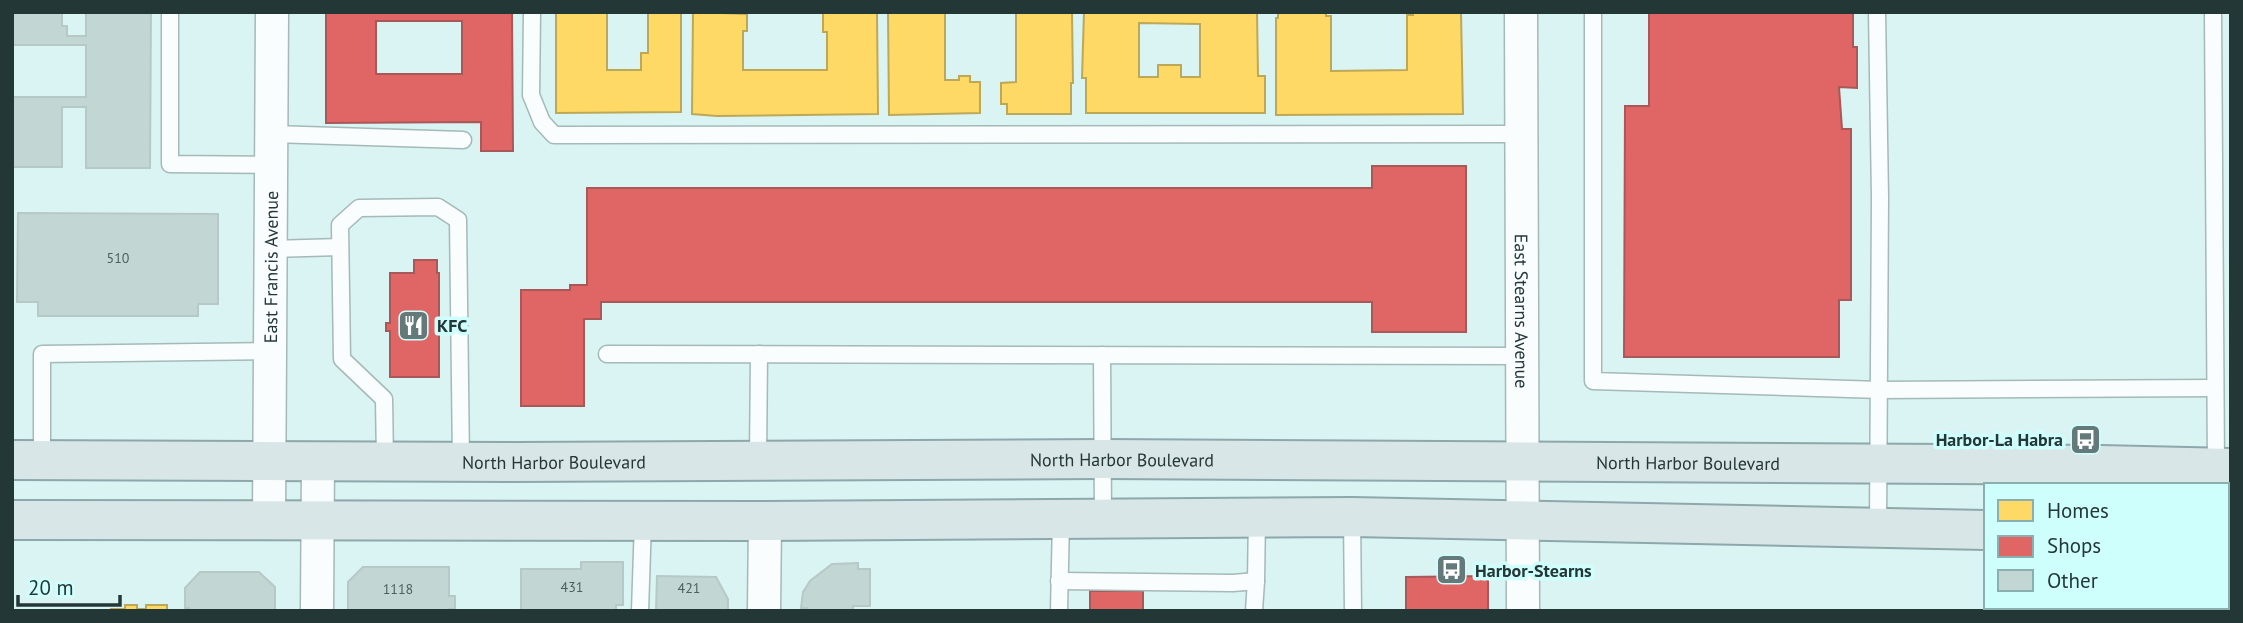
<svg xmlns="http://www.w3.org/2000/svg" width="2243" height="623" font-family="'PT Sans',sans-serif">
  <style>
    .homes { fill: #ffd966; stroke: #bda858; stroke-width: 2; fill-rule: evenodd }
    .shops { fill: #e06666; stroke: #a85858; stroke-width: 2; fill-rule: evenodd }
    .building { fill: #c2d6d3; stroke: #b6c9c6; stroke-width: 2 }
    .lines { fill: none; stroke-linecap: round; stroke-linejoin: round }
    .service-casing { stroke: #a4b9b8; stroke-width: 19 }
    .minor-casing { stroke: #a4b9b8; stroke-width: 35 }
    .primary-casing { stroke: #8ca8aa; stroke-width: 42 }
    .service { stroke: #f9fdfd; stroke-width: 16 }
    .minor { stroke: #f9fdfd; stroke-width: 32 }
    .primary { stroke: #d8e6e7; stroke-width: 38 }
    .labels { text-anchor: middle; dominant-baseline: central; stroke-width: 7; stroke-linejoin: round; paint-order: stroke }
    .number-label { font-size: 14px; fill: #4c5f5e }
    .street-label { font-size: 18px; fill: #243737; stroke: #cffffd }
    .poi-label { font-size: 18px; font-weight: bold; fill: #243737; stroke: #cffffd; text-anchor: start }
  </style>
  <rect width="100%" height="100%" fill="#daf4f3"/>
  <g class="homes">
    <polygon points="556,12 607,12 607,70 641,70 641,53 648,53 648,12 681,12 681,112 556,113"/>
    <polygon points="693,12 747,14 747,31 743,31 743,70 827,70 827,32 823,32 823,13 877,12 878,114 717,116 692,114"/>
    <polygon points="888,12 945,12 945,80 959,80 959,76 970,76 970,82 980,82 980,113 889,115"/>
    <polygon points="1016,12 1072,12 1073,83 1071,83 1071,114 1007,114 1007,104 1001,104 1001,83 1016,82"/>
    <path d="M1084,12H1257L1258,76H1265V113H1086V78H1082ZM1139,23L1200,24V77H1181V65H1158V77H1139Z"/>
    <polygon points="1278,12 1326,12 1326,16 1331,16 1331,71 1407,70 1407,15 1413,15 1413,12 1461,12 1463,114 1276,115 1276,18 1278,18"/>
    <polygon points="125,605 137,605 137,609 146,609 146,605 167,605 167,611 111,611 111,609 125,609"/>
  </g>
  <g class="shops">
    <path d="M326,12H512L513,151H481V122L326,123ZM376,21H462V74H376Z"/>
    <polygon points="1649,12 1853,12 1853,47 1857,47 1857,88 1839,87 1842,129 1851,129 1851,300 1839,300 1839,357 1624,357 1625,106 1649,106"/>
    <polygon points="1372,166 1466,166 1466,332 1372,332 1372,302 601,302 601,319 584,319 584,406 521,406 521,290 570,290 570,285 587,285 587,188 1372,188"/>
    <polygon points="414,260 437,260 437,273 439,273 439,377 390,377 390,331 386,331 386,323 390,323 390,273 414,273"/>
    <polygon points="1488,576 1488,611 1406,611 1406,577"/>
    <rect x="1090" y="591" width="53" height="20"/>
  </g>
  <g class="building">
    <polygon points="12,12 62,12 62,26 67,26 67,36 86,36 86,12 151,12 150,168 86,168 86,107 62,107 62,167 12,167 12,97 86,97 86,45 12,45"/>
    <polygon points="18,213 218,214 218,304 198,304 198,316 38,316 38,302 17,302"/>
    <polygon points="581,562 623,562 623,605 616,605 616,611 521,611 521,569 581,569"/>
    <polygon points="858,563 858,569 870,569 870,606 853,606 853,611 807,611 807,608 801,608 803,592 810,581 832,564"/>
    <polygon points="363,567 449,567 449,596 455,596 455,609 449,609 449,611 348,611 348,582"/>
    <polygon points="200,572 259,572 275,587 275,611 189,611 189,608 185,608 185,588"/>
    <polygon points="657,576 716,577 728,599 728,611 656,611"/>
  </g>
  <g class="lines">
    <defs>
      <g id="service">
        <polyline points="170,12 170,164 272,165"/>
        <polyline points="532,12 531,95 542,122 554,135 1521,134"/>
        <polyline points="1593,12 1593,381 1880,390 2215,388"/>
        <polyline points="1877,12 1880,198 1878,528"/>
        <polyline points="2213,12 2216,468"/>
        <polyline points="272,134 463,140"/>
        <polyline points="271,249 340,247"/>
        <polyline points="607,354 1521,356"/>
        <polyline points="1102,355 1103,518"/>
        <polyline points="758,459 759,354"/>
        <polyline points="42,460 42,354 271,351"/>
        <polyline points="385,461 384,399 342,359 340,225 359,208 438,207 458,220 461,462"/>
        <polyline points="1352,517 1353,611"/>
        <polyline points="1059,581 1233,583 1256,581 1254,611"/>
        <polyline points="1256,581 1257,517"/>
        <polyline points="640,611 643,521"/>
        <polyline points="1059,611 1061,519"/>
      </g>
      <g id="minor">
        <path id="s1" d="M1521,12L1523,611"/>
        <path id="s2" d="M269,521L272,12"/>
        <polyline points="317,611 318,461"/>
        <polyline points="764,611 765,521"/>
      </g>
      <g id="primary">
        <path id="s3" d="M12,460L516,462L1103,459L2101,465L2231,468"/>
        <polyline points="12,520 765,521 1352,517 1986,530"/>
        <polyline points="2227,535 2231,535"/>
      </g>
    </defs>
    <use href="#service" class="service-casing"/>
    <use href="#minor" class="minor-casing"/>
    <use href="#primary" class="primary-casing"/>
    <use href="#service" class="service"/>
    <use href="#minor" class="minor"/>
    <use href="#primary" class="primary"/>
  </g>
  <defs>
    <symbol id="restaurant-square" viewBox="-11 -11 22 22"><rect x="-9" y="-9" width="18" height="18" rx="4" fill="#647979" stroke="#cffffd"/><path d="M-5-6h1v4h1v-4h1v4h1v-4h1v5L-1.5 .5V6h-2V.5L-5-1ZM5-6V6H3V1.5H1.5Q1.5-4 5-6Z" fill="#fff"/></symbol>
    <symbol id="bus-square" viewBox="-11 -11 22 22"><rect x="-9" y="-9" width="18" height="18" rx="4" fill="#647979" stroke="#cffffd"/><path d="M-5-6H5V4H4V6H2V4H-2V6H-4V4H-5ZM-3.5-4V0h7V-4ZM-3.5 1.2v1.5H-2V1.2ZM2 1.2v1.5H3.5V1.2Z" fill="#fff"/></symbol>
  </defs>
  <g fill-rule="evenodd">
    <use href="#restaurant-square" x="396" y="308" width="35" height="35"/>
    <use href="#bus-square" x="2068" y="422" width="35" height="35"/>
    <use href="#bus-square" x="1434" y="552" width="35" height="35"/>
  </g>
  <g class="labels">
    <g class="number-label">
      <text x="118" y="258">510</text>
      <text x="572" y="587">431</text>
      <text x="689" y="588">421</text>
      <text x="398" y="589">1118</text>
    </g>
    <g class="street-label">
      <text stroke="none"><textPath href="#s2" startOffset="254">East Francis Avenue</textPath></text>
      <text stroke="none"><textPath href="#s1" startOffset="299">East Stearns Avenue</textPath></text>
      <text stroke="none"><textPath href="#s3" startOffset="1110">North Harbor Boulevard</textPath></text>
      <text stroke="none"><textPath href="#s3" startOffset="542">North Harbor Boulevard</textPath></text>
      <text stroke="none"><textPath href="#s3" startOffset="1676">North Harbor Boulevard</textPath></text>
    </g>
    <g class="poi-label">
      <text x="437" y="325">KFC</text>
      <text x="2063" y="439" text-anchor="end">Harbor-La Habra</text>
      <text x="1475" y="570">Harbor-Stearns</text>
    </g>
  </g>
  <rect width="2243" height="623" fill="none" stroke="#243737" stroke-width="28"/>
  <rect x="1984" y="483" width="245" height="126" fill="#cffffd" stroke="#8bafae" stroke-width="2"/>
  <rect x="1998" y="500" width="35" height="21" fill="#ffd966" stroke="#8bafae" stroke-width="2"/>
  <text x="2047" y="518" font-size="21" fill="#243737">Homes</text>
  <rect x="1998" y="536" width="35" height="21" fill="#e06666" stroke="#8bafae" stroke-width="2"/>
  <text x="2047" y="553" font-size="21" fill="#243737">Shops</text>
  <rect x="1998" y="570" width="35" height="21" fill="#c2d6d3" stroke="#8bafae" stroke-width="2"/>
  <text x="2047" y="588" font-size="21" fill="#243737">Other</text>
  <path d="M18 595v10h102v-10" fill="none" stroke="#243737" stroke-width="3.5"/>
  <text x="28" y="595" font-size="21" fill="#243737" stroke="#cffffd" stroke-width="5" paint-order="stroke">20 m</text>
</svg>
